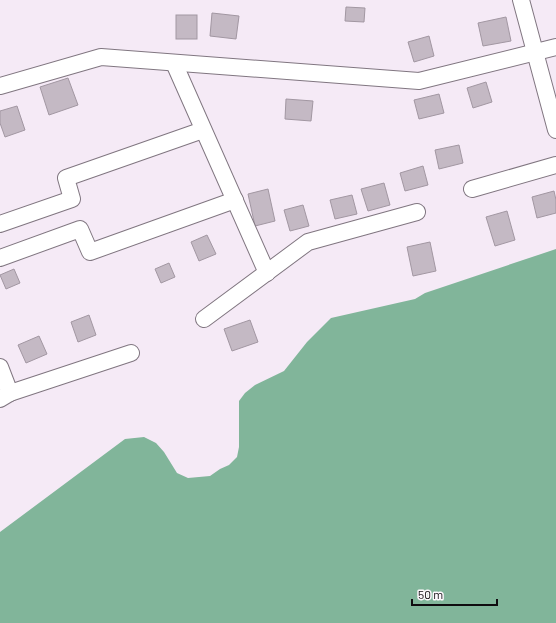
<svg xmlns="http://www.w3.org/2000/svg" width="556" height="623" font-family="Barlow,sans-serif">
  <style>
    .forest { fill: #81b59a }
    .building { fill: #c4b9c4; stroke: #a297a2 }
    .lines { fill: none; stroke-linecap: round; stroke-linejoin: round }
    .minor-casing { stroke: #807680; stroke-width: 18 }
    .minor { stroke: #fff; stroke-width: 16 }
  </style>
  <rect width="100%" height="100%" fill="#f5eaf6"/>
  <polygon class="forest" points="556,249 556,623 0,623 0,532 125,439 144,437 156,443 164,452 177,473 188,478 210,476 220,469 229,465 237,457 239,447 239,401 245,393 255,385 284,371 307,342 331,318 415,299 425,293"/>
  <g class="building">
    <polygon points="346,7 365,8 364,22 345,21"/>
    <polygon points="212,13 239,16 236,39 210,36"/>
    <rect x="176" y="15" width="21" height="24"/>
    <polygon points="506,17 511,41 483,46 478,23"/>
    <polygon points="429,36 434,56 414,62 408,42"/>
    <polygon points="68,78 78,105 49,115 40,87"/>
    <polygon points="486,82 492,102 473,108 467,88"/>
    <polygon points="439,94 444,113 419,119 414,100"/>
    <polygon points="286,99 313,101 311,121 285,119"/>
    <polygon points="17,106 25,130 5,137 0,123 0,111"/>
    <polygon points="459,145 463,163 439,169 435,150"/>
    <polygon points="423,166 428,185 405,191 400,173"/>
    <polygon points="384,183 390,205 368,211 361,189"/>
    <polygon points="268,189 275,221 255,226 248,194"/>
    <polygon points="554,191 556,200 556,213 537,218 532,197"/>
    <polygon points="352,195 357,214 335,219 330,200"/>
    <polygon points="303,205 309,226 290,231 284,210"/>
    <polygon points="507,211 515,240 495,246 486,217"/>
    <polygon points="207,235 216,254 199,261 191,242"/>
    <polygon points="430,242 436,271 413,276 407,247"/>
    <polygon points="169,263 175,277 161,283 155,269"/>
    <polygon points="14,269 20,283 6,289 0,275"/>
    <polygon points="89,315 96,335 78,342 71,322"/>
    <polygon points="250,320 258,342 232,351 224,329"/>
    <polygon points="39,336 47,354 26,363 18,345"/>
  </g>
  <g class="lines">
    <defs>
      <g id="minor">
        <polyline points="521,0 556,130"/>
        <polyline points="174,63 267,273"/>
        <polyline points="0,86 101,57 419,81 556,47"/>
        <polyline points="472,189 556,165"/>
        <polyline points="0,224 72,199 66,178 203,130"/>
        <polyline points="0,258 80,229 90,252 235,200"/>
        <polyline points="204,319 308,242 417,212"/>
        <polyline points="0,367 10,393"/>
        <polyline points="0,399 10,393 131,353"/>
      </g>
    </defs>
    <use href="#minor" class="minor-casing"/>
    <use href="#minor" class="minor"/>
  </g>
  <path d="M412 599v6h85v-6" fill="none" stroke="#100c10" stroke-width="2"/>
  <text x="418" y="599" font-size="12" fill="#100c10" stroke="#fef9fe" stroke-width="3" paint-order="stroke">50 m</text>
</svg>
